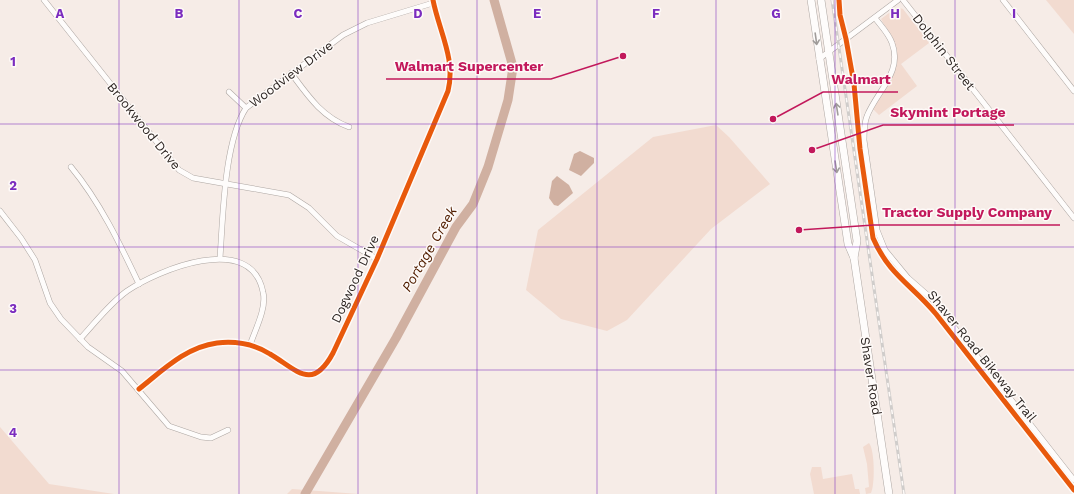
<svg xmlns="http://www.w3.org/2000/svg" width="1074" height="494" font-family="'Work Sans',sans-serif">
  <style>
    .green { fill: #f2dbd0 }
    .water { fill: #d0b0a1 }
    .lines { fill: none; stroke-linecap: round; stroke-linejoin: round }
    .river { stroke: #d0b0a1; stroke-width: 9 }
    .street-casing { stroke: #ada6a2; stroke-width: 6 }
    .secondary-casing { stroke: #ada6a2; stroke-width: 8 }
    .street { stroke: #fefcfb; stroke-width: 5 }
    .secondary { stroke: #fefcfb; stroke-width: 7 }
    .rail-casing { stroke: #d0cdcb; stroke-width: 3 }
    .rail { stroke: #fefaf8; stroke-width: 1.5; stroke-dasharray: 4.5; stroke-linecap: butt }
    .cycleway-casing { stroke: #fefaf8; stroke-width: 8 }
    .cycleway { stroke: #e8590c; stroke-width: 5 }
    .oneway { stroke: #a09c9a }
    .grid { fill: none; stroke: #7b2cbf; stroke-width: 1; stroke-opacity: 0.55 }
    .labels { text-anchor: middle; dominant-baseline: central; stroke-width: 3; stroke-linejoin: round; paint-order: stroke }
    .street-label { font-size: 13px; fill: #2d2623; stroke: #fefaf8 }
    .water-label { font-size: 14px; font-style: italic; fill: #532003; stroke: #fefaf8 }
    .grid-label { font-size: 13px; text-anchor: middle; font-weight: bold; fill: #7b2cbf; stroke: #fefaf8; stroke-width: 3; stroke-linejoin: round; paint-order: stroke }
    .leader { fill: none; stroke: #c2185b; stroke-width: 1.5 }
    .callout-dot { fill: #c2185b; stroke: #fefaf8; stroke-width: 1.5 }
    .callout-label { font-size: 14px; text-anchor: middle; font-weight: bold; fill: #c2185b; stroke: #fefaf8; stroke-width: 3; stroke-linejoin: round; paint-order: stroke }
  </style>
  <rect width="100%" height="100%" fill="#f6ece7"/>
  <g class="green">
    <polygon points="1046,0 1074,0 1074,34"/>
    <path d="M897,7L903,9L929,43L901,64L917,86L879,115L873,109C887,87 906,62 891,35C888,29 884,25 881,19Z"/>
    <polygon points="716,125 729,137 770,184 711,229 627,320 607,331 561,319 526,290 538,230 653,137"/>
    <polygon points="0,427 49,484 114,494 0,494"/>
    <path d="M869,443C875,450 875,486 871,493L866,494L865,488L869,487L867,464L863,447Z"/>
    <polygon points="812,467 821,467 823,479 852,474 855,489 859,489 860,494 814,494 810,474"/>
    <polygon points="292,489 359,494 287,494"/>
  </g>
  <g class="water">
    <polygon points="580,151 594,158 594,163 581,176 569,170 574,154"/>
    <polygon points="557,176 569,185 573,193 558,206 554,205 549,198 552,181"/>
  </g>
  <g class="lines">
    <polyline class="river" points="305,494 396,338 456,227 473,204 488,167 508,100 513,67 494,0"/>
    <defs>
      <g id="street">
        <polyline points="44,0 179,170 193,178 289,195 309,208 337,236 377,259"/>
        <polyline points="903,0 1074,218"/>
        <polyline points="1003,0 1074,91"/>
        <path d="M875,18C881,26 889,34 892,43C903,72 877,91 867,116C864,123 864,132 864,140L877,230L885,250L908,278L932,299L1074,480"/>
        <polyline points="819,59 898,0"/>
        <path d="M291,73C308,96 322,117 349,127"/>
        <polyline points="229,92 246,108"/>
        <path d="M71,167C100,202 120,244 139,284"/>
        <polyline points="0,211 21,238 35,260 50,303 61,319 88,347 122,371 169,426 201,437 211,438 228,430"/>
        <path d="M220,258C223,217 224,142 246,108L343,35L367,23L433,3"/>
        <path d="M80,339C95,323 109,304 127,291C158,270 251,231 263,292C267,308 255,330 250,345"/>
        <path d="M139,389C163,370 186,347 217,343C235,341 254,344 270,354C297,370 312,392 333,353L377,259L448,91C456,59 439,31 433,0"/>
      </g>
      <g id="secondary">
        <polyline points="811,0 848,244 854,258"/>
        <polyline points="821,0 857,241 854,258 889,494"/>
      </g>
    </defs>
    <use href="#street" class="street-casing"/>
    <use href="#secondary" class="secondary-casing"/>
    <use href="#street" class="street"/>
    <use href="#secondary" class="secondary"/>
    <defs>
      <polyline id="rail" points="832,0 904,494"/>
    </defs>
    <use href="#rail" class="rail-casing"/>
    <use href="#rail" class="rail"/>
    <defs>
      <g id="cycleway">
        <path d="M839,0L840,15L846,39L854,84L860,149L873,238C889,275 912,285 936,314L1074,490"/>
        <path d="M139,389C163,370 186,347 217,343C235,341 254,344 270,354C297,370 312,392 333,353L377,259L448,91C456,59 439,31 433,0"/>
      </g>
    </defs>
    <use href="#cycleway" class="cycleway-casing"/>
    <use href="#cycleway" class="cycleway"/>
  </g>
  <defs><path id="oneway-shaft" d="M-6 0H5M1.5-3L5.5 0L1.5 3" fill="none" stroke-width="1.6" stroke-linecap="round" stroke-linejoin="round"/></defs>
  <g class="oneway">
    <use href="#oneway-shaft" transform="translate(816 39) rotate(82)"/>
    <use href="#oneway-shaft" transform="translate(837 109) rotate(-99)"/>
    <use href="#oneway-shaft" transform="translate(836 167) rotate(81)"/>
  </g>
  <path class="grid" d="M119,0V494M239,0V494M358,0V494M477,0V494M597,0V494M716,0V494M835,0V494M955,0V494M0,124H1074M0,247H1074M0,370H1074"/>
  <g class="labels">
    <g class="street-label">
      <text transform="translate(944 52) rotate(52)">Dolphin Street</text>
      <text transform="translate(291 74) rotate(-37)">Woodview Drive</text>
      <text transform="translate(144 126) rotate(51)">Brookwood Drive</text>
      <text transform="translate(355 279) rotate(-65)">Dogwood Drive</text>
      <text transform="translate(982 356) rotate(51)">Shaver Road Bikeway Trail</text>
      <text transform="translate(871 376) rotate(81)">Shaver Road</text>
    </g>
    <g class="water-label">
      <text transform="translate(429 249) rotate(-60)">Portage Creek</text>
    </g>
  </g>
  <g class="grid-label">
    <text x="60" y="18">A</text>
    <text x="179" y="18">B</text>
    <text x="298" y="18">C</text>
    <text x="418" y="18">D</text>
    <text x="537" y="18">E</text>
    <text x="656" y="18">F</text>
    <text x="776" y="18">G</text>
    <text x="895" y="18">H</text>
    <text x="1014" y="18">I</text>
    <text x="13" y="66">1</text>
    <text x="13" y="190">2</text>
    <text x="13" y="313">3</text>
    <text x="13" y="437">4</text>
  </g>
  <path class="leader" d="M623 56L551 79H386M773 119L823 92H898M812 150L883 125H1014M799 230L874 225H1060"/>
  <g class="callout-dot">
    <circle cx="623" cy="56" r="4"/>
    <circle cx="773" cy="119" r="4"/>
    <circle cx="812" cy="150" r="4"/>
    <circle cx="799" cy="230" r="4"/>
  </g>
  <g class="callout-label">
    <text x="469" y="71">Walmart Supercenter</text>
    <text x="861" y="84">Walmart</text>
    <text x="948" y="117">Skymint Portage</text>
    <text x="967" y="217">Tractor Supply Company</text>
  </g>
</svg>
